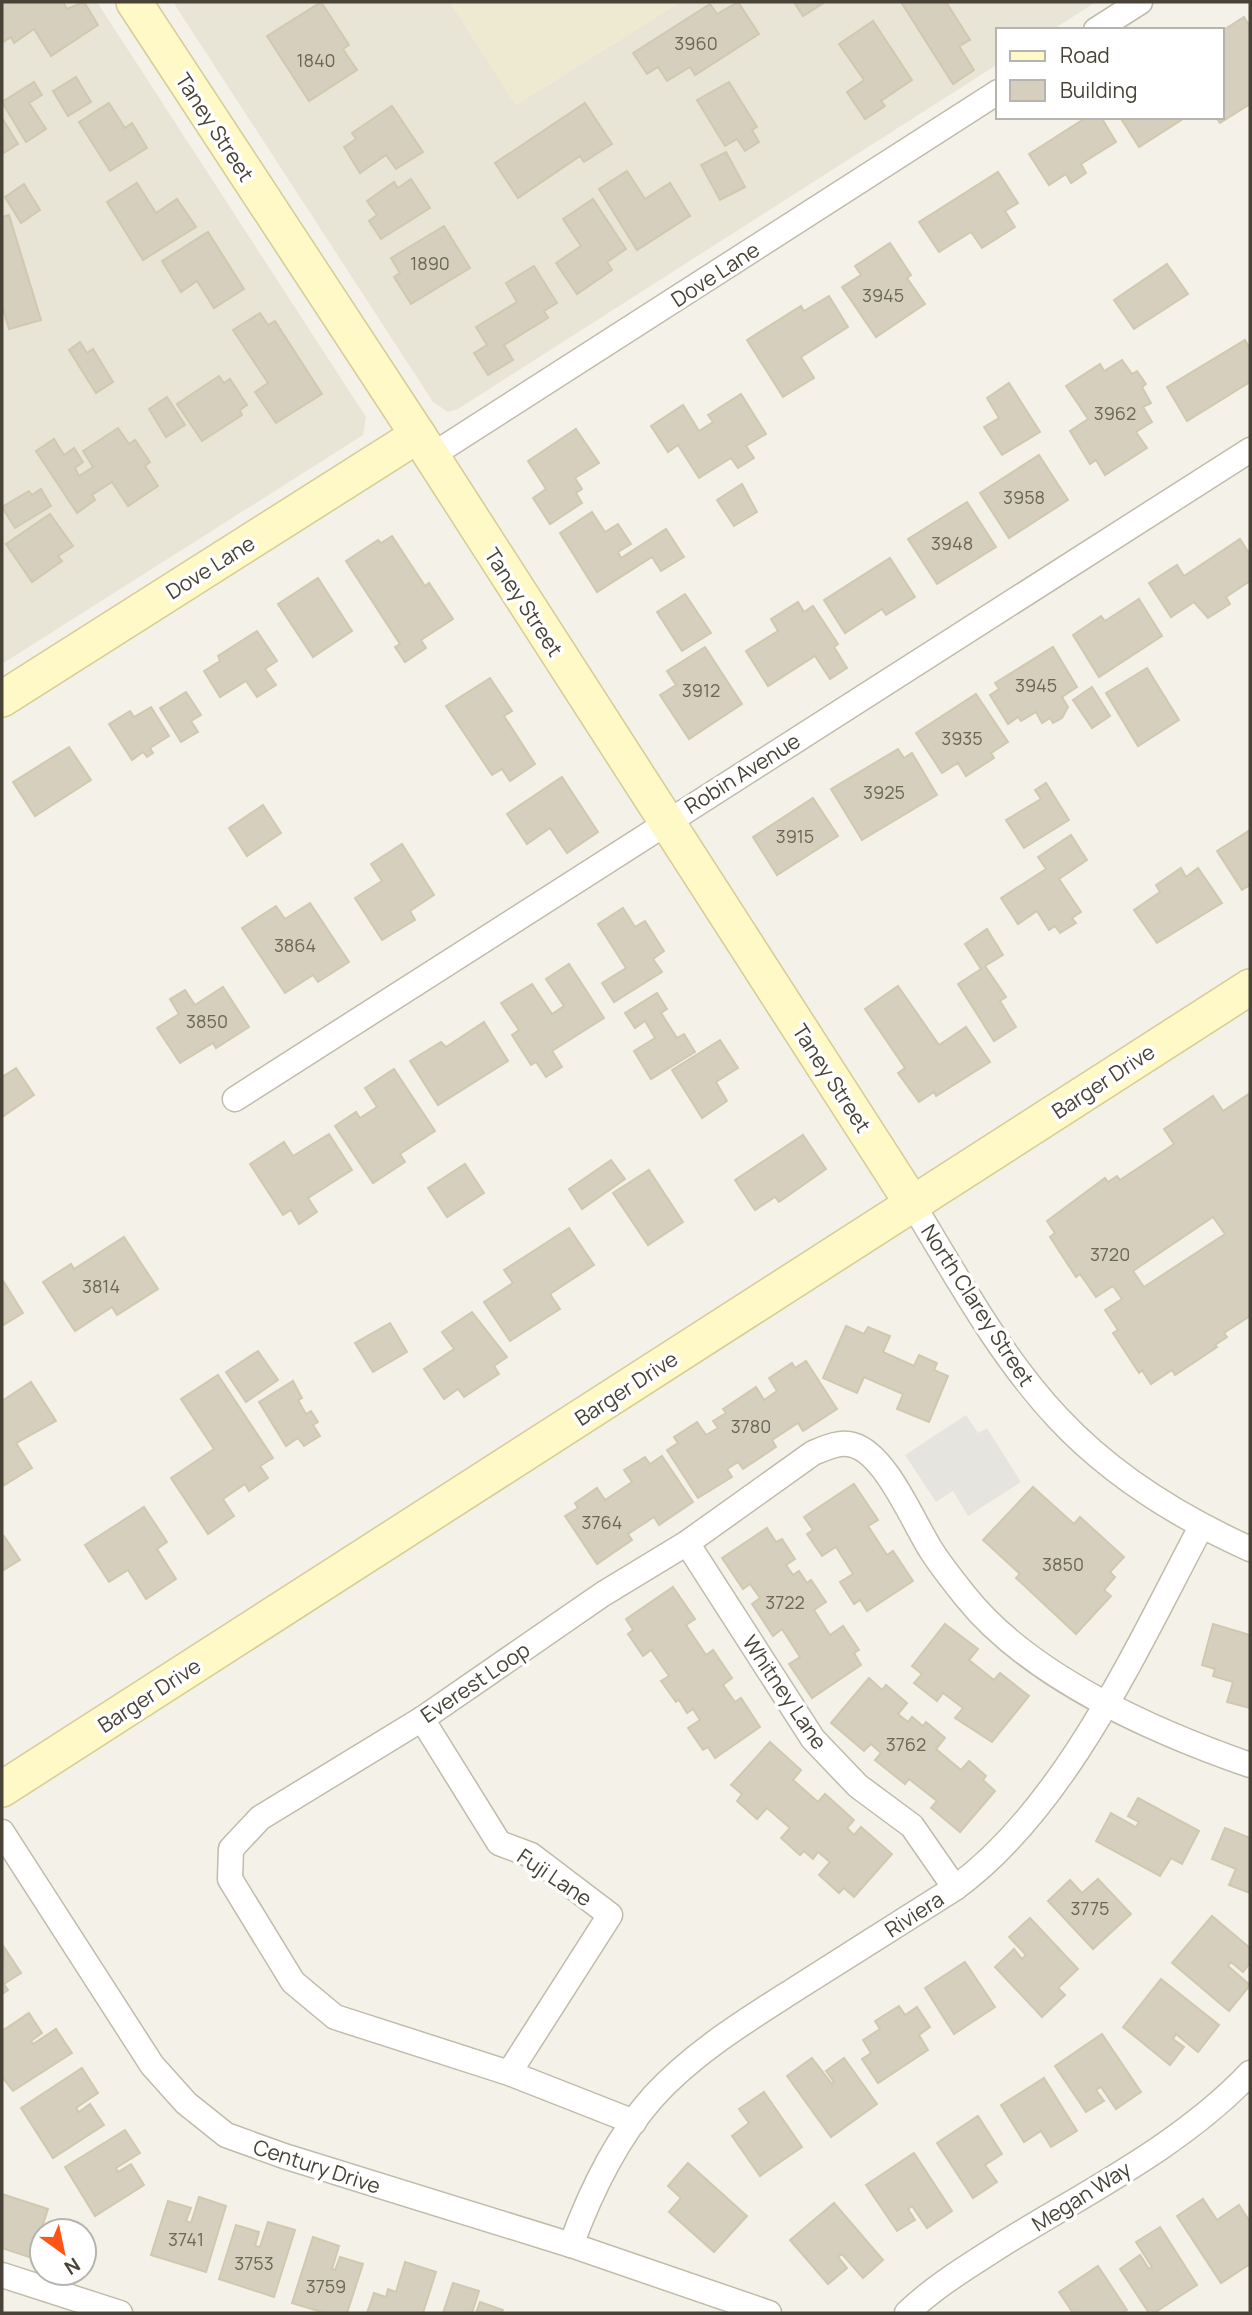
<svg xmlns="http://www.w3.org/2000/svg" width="1252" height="2315" font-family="Manrope,sans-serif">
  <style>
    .residential { fill: #e8e5d6 }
    .education { fill: #eee9d1 }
    .parking { fill: #e5e4df }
    .building { fill: #d6cfbd; stroke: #d1c8b0; stroke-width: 2; fill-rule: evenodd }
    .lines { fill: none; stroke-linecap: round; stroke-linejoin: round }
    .street-casing { stroke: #c0bbaa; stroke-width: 27 }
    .secondary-casing { stroke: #d5cc96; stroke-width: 38 }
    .street { stroke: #fff; stroke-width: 24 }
    .secondary { stroke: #fff8c7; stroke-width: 35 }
    .labels { text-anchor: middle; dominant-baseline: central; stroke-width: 7; stroke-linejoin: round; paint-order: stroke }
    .number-label { font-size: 18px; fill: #6c6658 }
    .street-label { font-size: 21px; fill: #484336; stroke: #fff }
  </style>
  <rect width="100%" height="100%" fill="#f4f2e8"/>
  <g class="residential">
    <polygon points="2,2 97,2 366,417 363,435 2,664"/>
    <polygon points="173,2 450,2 516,105 680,2 1096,2 1052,30 998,30 998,64 458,409 448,412 433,402"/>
  </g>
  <polygon class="education" points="450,2 680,2 516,105"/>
  <polygon class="parking" points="966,1415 978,1433 987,1428 1021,1482 968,1516 953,1491 936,1502 905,1455"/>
  <g class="building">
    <polygon points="2,2 63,2 67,9 84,2 98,25 51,56 34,29 14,43 11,37 2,43"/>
    <polygon points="321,2 349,45 343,49 357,70 309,101 267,36"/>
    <polygon points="738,2 759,34 695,75 690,67 667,81 658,67 647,74 633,53 710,4 717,14"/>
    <polygon points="794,2 825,2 803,16"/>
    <polygon points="901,2 946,2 970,40 959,46 974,70 953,84"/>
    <polygon points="1244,17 1250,27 1250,104 1220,123 1216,117 1222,117 1222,31"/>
    <polygon points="873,21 912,80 881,101 885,106 865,119 847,92 864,80 839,44"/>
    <polygon points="76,77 91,102 68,116 53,91"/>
    <polygon points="34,82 42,95 29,103 46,129 26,142 2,102"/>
    <polygon points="729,82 757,127 752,130 759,142 745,151 737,139 725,146 697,100"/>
    <polygon points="109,103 125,128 132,123 147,148 110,171 79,122"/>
    <polygon points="585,103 612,144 584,162 580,156 518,198 495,163"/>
    <polygon points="392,106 423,152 396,169 386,155 360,173 344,147 356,139 352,133"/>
    <polygon points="1087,117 1101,117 1116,142 1081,164 1086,173 1071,183 1066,174 1049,185 1029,154"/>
    <polygon points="1120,117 1186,117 1139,147"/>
    <polygon points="2,118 18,144 2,154"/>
    <polygon points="726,152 745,187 720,200 701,165"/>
    <polygon points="627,171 645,199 670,183 690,216 637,250 599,189"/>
    <polygon points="998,172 1018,203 1005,211 1015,227 982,248 971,232 939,252 919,222"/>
    <polygon points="411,179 430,208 381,239 369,221 377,215 367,201 394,182 398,188"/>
    <polygon points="137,183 156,213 177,199 196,227 143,260 107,202"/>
    <polygon points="24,184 40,210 21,223 5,197"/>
    <polygon points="593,199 626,249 607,262 612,270 577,294 556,263 581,246 563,219"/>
    <polygon points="9,215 41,320 9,329 2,305 2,217"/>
    <polygon points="444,226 470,268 411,304 394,277 400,273 391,258"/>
    <polygon points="208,232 244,289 214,308 197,281 181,292 162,261"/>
    <polygon points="890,243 911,275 907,278 925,304 876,337 842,287 861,275 855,266"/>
    <polygon points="1167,264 1188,294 1134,329 1114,300"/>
    <polygon points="534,266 557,303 544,311 548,318 504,345 513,360 488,375 474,353 487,345 476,327 517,302 506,283"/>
    <polygon points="829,296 848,327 801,357 814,378 783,397 747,340 801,306 804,311"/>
    <polygon points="260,313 268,325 275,321 322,394 276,423 255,392 268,383 233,330"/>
    <polygon points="1245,340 1250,349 1250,382 1187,421 1167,387"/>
    <polygon points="80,342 87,353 93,349 113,382 96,393 69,350"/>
    <polygon points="1122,360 1132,374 1137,371 1146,384 1142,387 1151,403 1143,407 1152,422 1136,432 1147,448 1105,475 1096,460 1090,464 1070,431 1088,419 1066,386 1100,364 1104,371"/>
    <polygon points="219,376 224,383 230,379 247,405 240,410 242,415 202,441 177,404"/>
    <polygon points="1009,383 1040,432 1002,455 984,427 999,418 987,398"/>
    <polygon points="741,394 766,434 746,446 754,458 738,468 731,458 699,478 678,445 668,452 651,426 683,405 699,431 713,422 708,415"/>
    <polygon points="167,397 185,425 166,437 149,409"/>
    <polygon points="118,428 129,444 135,440 150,462 145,466 158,486 128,506 112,482 92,495 95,500 77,513 36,451 54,439 64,455 74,448 83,462 75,468 79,476 93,467 83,451"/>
    <polygon points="576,429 599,463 575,478 582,489 576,493 582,503 550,524 533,498 546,489 528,461"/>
    <polygon points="1039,455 1068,500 1009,538 980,493"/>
    <polygon points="742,484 757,512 734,526 717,500"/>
    <polygon points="41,489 51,506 15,528 2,507 29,491 32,495"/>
    <polygon points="967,502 996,547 937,584 908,539"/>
    <polygon points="592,512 605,532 618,524 631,544 618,552 621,558 666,529 684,557 661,571 652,557 597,592 560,533"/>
    <polygon points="50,514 73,546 58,556 62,561 32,582 6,544"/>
    <polygon points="392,536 425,586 429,583 453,619 421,640 426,648 405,662 395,647 400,644 346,561 378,540 381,543"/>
    <polygon points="1240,539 1250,555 1250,581 1226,597 1230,604 1208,618 1194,602 1171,617 1149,583 1177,565 1184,576"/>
    <polygon points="890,558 915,597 886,615 882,609 845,633 824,600"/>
    <polygon points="318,578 352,631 313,657 278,604"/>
    <polygon points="685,594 711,633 682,651 657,612"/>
    <polygon points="1139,599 1162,636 1099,677 1073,635 1101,616 1105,621"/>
    <polygon points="798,602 804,612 813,606 838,644 834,647 847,668 830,679 815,656 768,686 746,651 778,631 771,619"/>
    <polygon points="257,631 277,661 265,669 276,685 257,697 246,681 220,697 204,671 220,661 218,656"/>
    <polygon points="705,647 742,704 689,739 660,695 676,685 667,671"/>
    <polygon points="1053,647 1077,687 1062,697 1068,707 1062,718 1053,723 1050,718 1042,723 1036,712 1021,721 1018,717 1008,724 990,695 999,689 995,683"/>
    <polygon points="1147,668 1179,720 1138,746 1106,693"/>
    <polygon points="490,678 512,711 504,716 535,764 510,781 502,769 492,775 446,706"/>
    <polygon points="1092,687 1110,716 1092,728 1073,700"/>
    <polygon points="186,692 201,715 191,721 198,732 181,742 160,708"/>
    <polygon points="976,694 1008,742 991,753 994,758 966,776 958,763 942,773 916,733"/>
    <polygon points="151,707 169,736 150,748 153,753 147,757 143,752 132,760 109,724 130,711 134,717"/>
    <polygon points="69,747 91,780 35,816 13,782"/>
    <polygon points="898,749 904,758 912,753 937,795 862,840 831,789"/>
    <polygon points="562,777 598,832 567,853 550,828 527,844 507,814"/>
    <polygon points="1046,783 1069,820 1024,848 1006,820 1041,799 1035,790"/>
    <polygon points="813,798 838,836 777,875 753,837"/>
    <polygon points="263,805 281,833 247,856 229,828"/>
    <polygon points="1250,830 1250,885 1242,890 1217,851"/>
    <polygon points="1071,835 1087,860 1059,879 1081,912 1072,918 1076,923 1060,933 1055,926 1049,930 1037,911 1018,924 1001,898 1046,869 1038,857"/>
    <polygon points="402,844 434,895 410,911 415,920 382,940 355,898 382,881 371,864"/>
    <polygon points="1181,868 1186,877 1198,868 1222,903 1157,943 1134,910 1160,892 1156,885"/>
    <polygon points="310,903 349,962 318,982 313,975 285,993 242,928 276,906 285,919"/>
    <polygon points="623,908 635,927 645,921 664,951 653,959 662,972 614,1002 602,983 626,968 598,924"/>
    <polygon points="987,929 1003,955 985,966 1006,997 1000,1001 1016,1027 994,1041 958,984 981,969 965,944"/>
    <polygon points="569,964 604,1018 552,1051 562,1067 546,1077 536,1062 531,1065 512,1035 519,1030 501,1003 532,984 552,1014 564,1006 546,979"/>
    <polygon points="898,986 939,1045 966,1027 990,1062 936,1096 934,1092 919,1102 898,1073 905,1068 865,1009"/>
    <polygon points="223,987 249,1027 216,1048 213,1043 180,1063 157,1028 179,1014 170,999 185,990 195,1005"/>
    <polygon points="657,993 667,1009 661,1013 677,1038 684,1034 695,1052 651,1079 634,1051 655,1038 645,1021 635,1028 625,1013"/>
    <polygon points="484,1022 508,1061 438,1105 410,1061 441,1042 446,1047"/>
    <polygon points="720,1040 738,1068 716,1082 727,1101 702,1118 672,1070"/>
    <polygon points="16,1068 34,1095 2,1117 2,1077"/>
    <polygon points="394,1069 435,1131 400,1154 405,1162 373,1183 335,1126 356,1112 360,1118 377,1107 365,1088"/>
    <path d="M1250,1093V1316L1224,1333L1227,1337L1215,1345L1217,1347L1175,1375L1172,1370L1151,1384L1142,1370L1139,1373L1113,1333L1118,1330L1105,1310L1122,1299L1113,1286L1096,1297L1080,1274L1076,1277L1050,1237L1055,1233L1047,1221L1105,1178L1108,1182L1117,1176L1120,1180L1174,1144L1164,1129L1213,1096L1223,1111ZM1213,1217L1225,1234L1144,1287L1133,1271Z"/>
    <polygon points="329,1134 352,1170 308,1198 317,1212 299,1224 291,1210 283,1215 250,1164 284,1142 293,1156"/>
    <polygon points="803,1135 826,1169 779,1202 775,1197 755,1210 735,1180"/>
    <polygon points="611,1160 625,1179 582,1209 569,1189"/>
    <polygon points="465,1164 484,1193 447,1217 428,1188"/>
    <polygon points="649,1170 683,1222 648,1245 613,1193"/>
    <polygon points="569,1228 594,1265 550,1294 560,1309 510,1341 484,1302 513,1283 504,1270"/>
    <polygon points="124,1237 158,1289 117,1315 112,1307 75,1331 43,1282 71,1264 74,1269"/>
    <polygon points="2,1279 23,1313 2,1326"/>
    <polygon points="472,1312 507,1357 494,1366 499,1374 464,1397 458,1389 444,1399 424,1369 454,1349 442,1332"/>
    <polygon points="390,1323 407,1352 373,1372 355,1343"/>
    <polygon points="846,1326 864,1334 868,1327 890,1336 883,1352 914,1366 919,1355 937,1363 934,1370 948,1376 929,1422 897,1409 903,1394 864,1377 857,1393 823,1378"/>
    <polygon points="258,1351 278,1380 246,1402 226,1372"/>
    <polygon points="806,1361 837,1409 803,1431 798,1423 772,1440 776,1447 743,1469 738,1462 727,1469 732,1477 698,1498 667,1450 678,1443 674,1437 697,1422 706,1435 718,1428 713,1421 726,1413 723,1409 756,1387 764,1400 777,1391 769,1378 792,1363 795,1368"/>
    <polygon points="218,1375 273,1458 260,1466 268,1478 249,1491 245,1484 223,1499 234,1516 208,1534 171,1478 214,1449 181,1399"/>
    <polygon points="293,1381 302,1398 298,1400 306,1414 311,1411 318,1422 313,1425 320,1436 304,1446 298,1438 286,1446 259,1402"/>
    <polygon points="31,1382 56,1421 16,1443 32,1468 3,1486 2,1401"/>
    <polygon points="662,1456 693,1502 659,1525 654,1517 628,1534 632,1540 597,1564 565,1516 578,1508 575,1503 597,1488 605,1500 632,1482 624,1470 645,1457 650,1464"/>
    <polygon points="854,1484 878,1520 868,1526 887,1555 893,1551 913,1581 867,1611 860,1600 854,1604 840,1582 853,1574 836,1547 822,1556 807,1534 813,1530 804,1517"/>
    <polygon points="1033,1487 1074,1524 1080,1517 1124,1557 1110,1572 1115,1577 1104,1590 1111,1596 1076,1634 1016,1578 1020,1574 983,1540"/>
    <polygon points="144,1507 167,1542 157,1549 176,1579 146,1599 128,1570 109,1582 85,1545"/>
    <polygon points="767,1528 776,1542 782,1539 795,1559 786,1565 793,1575 799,1571 807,1583 811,1580 826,1602 814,1610 830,1635 843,1626 859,1650 854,1653 861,1665 812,1698 789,1664 800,1657 782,1629 773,1636 752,1604 760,1598 750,1584 743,1589 722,1558"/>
    <polygon points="4,1536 20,1560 2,1571 2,1538"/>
    <polygon points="673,1587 695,1619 686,1625 706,1655 713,1650 732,1678 723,1685 735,1702 741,1698 760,1727 715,1758 708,1747 703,1750 688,1728 700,1720 693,1709 687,1713 679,1700 676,1702 661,1681 669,1676 651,1650 643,1656 628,1634 633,1630 626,1619"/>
    <polygon points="945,1624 978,1649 969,1660 994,1680 1000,1673 1029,1696 992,1742 955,1718 963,1708 943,1693 937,1701 914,1683 922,1674 912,1666"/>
    <polygon points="1213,1624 1250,1635 1250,1708 1227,1702 1233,1682 1213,1676 1215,1669 1202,1665"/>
    <polygon points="869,1678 882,1690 886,1685 907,1703 898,1714 908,1722 912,1717 923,1726 926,1722 945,1738 936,1749 961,1770 969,1761 986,1776 983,1780 995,1791 960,1832 931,1808 937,1801 909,1779 905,1784 875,1760 881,1753 871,1744 864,1751 831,1723"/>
    <polygon points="770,1742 801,1770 793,1780 818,1802 825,1794 854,1820 847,1828 854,1835 861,1827 892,1854 854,1897 844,1888 839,1893 819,1875 830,1862 818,1852 813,1859 804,1851 800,1855 781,1838 790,1828 767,1808 757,1819 737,1801 742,1794 731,1785"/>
    <polygon points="1138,1798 1199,1831 1182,1864 1171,1858 1160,1876 1096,1841 1111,1813 1136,1827 1139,1822 1128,1816"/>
    <polygon points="1225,1828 1250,1838 1250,1893 1229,1885 1236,1869 1212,1859"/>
    <polygon points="1098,1879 1131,1914 1093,1949 1048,1901 1070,1880 1082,1893"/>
    <polygon points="1212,1916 1250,1948 1250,1963 1243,1972 1231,1962 1228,1966 1250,1985 1229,2011 1172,1963"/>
    <polygon points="1030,1918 1078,1969 1058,1988 1065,1995 1042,2017 995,1967 1014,1949 1022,1959 1026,1955 1009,1937"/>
    <polygon points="4,1947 21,1973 4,1984 8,1990 2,1994"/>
    <polygon points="965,1962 995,2007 954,2034 925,1988"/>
    <polygon points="1161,1979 1219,2025 1198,2052 1176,2034 1173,2039 1184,2047 1170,2065 1123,2027"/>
    <polygon points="899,2006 905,2015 917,2007 930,2027 919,2035 928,2050 878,2083 862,2059 871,2053 863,2040 880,2029 875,2021"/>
    <polygon points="29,2013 42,2033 31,2041 33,2044 56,2029 72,2053 13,2091 2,2077 2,2031"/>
    <polygon points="1102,2034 1141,2092 1116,2109 1101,2087 1096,2090 1104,2101 1086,2112 1055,2066"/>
    <polygon points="812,2058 832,2084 834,2082 826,2071 844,2058 877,2104 831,2137 787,2076"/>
    <polygon points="82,2068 98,2093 76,2108 79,2112 90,2104 104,2125 53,2158 21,2108"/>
    <polygon points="1044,2078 1077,2131 1051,2147 1041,2131 1024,2142 1001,2105"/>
    <polygon points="764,2092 802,2147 760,2176 732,2136 749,2123 739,2109"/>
    <polygon points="978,2116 1002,2154 985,2165 997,2182 973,2198 937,2143"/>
    <polygon points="125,2130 140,2153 116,2168 118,2172 131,2164 144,2185 95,2216 65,2167"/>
    <polygon points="914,2153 952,2211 927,2228 912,2206 908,2209 915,2220 897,2231 866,2185"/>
    <polygon points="688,2163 747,2216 714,2252 669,2212 681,2198 668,2186"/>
    <polygon points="2,2194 48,2209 32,2258 2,2248"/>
    <polygon points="199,2197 226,2206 206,2272 151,2255 168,2201 191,2208 186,2221 191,2223"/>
    <polygon points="1203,2199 1217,2220 1239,2205 1250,2222 1250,2264 1221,2283 1177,2216"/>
    <polygon points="834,2203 883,2260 863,2278 842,2254 838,2257 847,2268 828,2284 790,2240"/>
    <polygon points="268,2222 295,2230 274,2297 219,2279 236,2225 259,2232 255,2246 260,2247"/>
    <polygon points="1160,2227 1197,2285 1154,2313 1149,2313 1120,2269 1140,2255 1149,2269 1152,2267 1136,2242"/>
    <polygon points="313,2237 339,2246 332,2269 335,2270 340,2257 363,2264 347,2313 325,2313 292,2303"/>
    <polygon points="405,2262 436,2272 423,2313 367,2313 374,2293 386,2297 388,2289 396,2292"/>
    <polygon points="1098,2266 1127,2310 1123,2313 1073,2313 1059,2292"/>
    <polygon points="453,2283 479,2291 472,2313 443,2313"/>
    <polygon points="480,2302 503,2310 501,2313 476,2313"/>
  </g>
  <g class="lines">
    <defs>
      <g id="street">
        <polyline points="1096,30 1140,2"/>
        <polyline points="431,456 998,92"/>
        <polyline points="235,1099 1250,450"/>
        <path d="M912,1203C957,1277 999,1355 1058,1418C1112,1476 1179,1517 1250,1549"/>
        <polyline points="687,1543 813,1739 858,1786 912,1826 955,1888"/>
        <polyline points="422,1719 499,1843 531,1855 610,1915 509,2073"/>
        <polyline points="2,1832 152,2065 186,2103 226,2135 284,2156 571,2245 769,2313"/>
        <path d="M634,2122L509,2073L335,2017L293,1982L230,1879L231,1849L260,1818L422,1719L603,1594L687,1543L813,1453C825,1448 840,1441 853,1445C886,1454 913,1522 931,1550C941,1566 954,1582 966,1597C1030,1677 1155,1732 1250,1765"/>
        <path d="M571,2245C590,2193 616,2139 653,2097C694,2052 747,2020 797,1988C850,1955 902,1921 955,1888C1066,1807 1137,1647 1201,1527"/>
        <polyline points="2,2275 120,2313"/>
        <path d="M907,2313C936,2285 972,2264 1006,2242C1089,2191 1183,2144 1250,2073"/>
      </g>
      <g id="secondary">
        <polyline points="134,2 418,435 912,1203"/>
        <polyline points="2,699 418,435"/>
        <polyline points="2,1789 1250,987"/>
      </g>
    </defs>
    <use href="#street" class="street-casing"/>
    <use href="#secondary" class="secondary-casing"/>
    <use href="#street" class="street"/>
    <use href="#secondary" class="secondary"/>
  </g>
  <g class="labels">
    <g class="number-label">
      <text x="696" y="43">3960</text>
      <text x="316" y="60">1840</text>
      <text x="430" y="263">1890</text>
      <text x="883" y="295">3945</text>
      <text x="1115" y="413">3962</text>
      <text x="1024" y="497">3958</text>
      <text x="952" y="543">3948</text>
      <text x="1036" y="685">3945</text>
      <text x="701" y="690">3912</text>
      <text x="962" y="738">3935</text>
      <text x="884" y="792">3925</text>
      <text x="795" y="836">3915</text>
      <text x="295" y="945">3864</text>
      <text x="207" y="1021">3850</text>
      <text x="1110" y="1254">3720</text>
      <text x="101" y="1286">3814</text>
      <text x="751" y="1426">3780</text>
      <text x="602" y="1522">3764</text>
      <text x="1063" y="1564">3850</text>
      <text x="785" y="1602">3722</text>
      <text x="906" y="1744">3762</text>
      <text x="1090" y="1908">3775</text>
      <text x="186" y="2239">3741</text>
      <text x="254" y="2263">3753</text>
      <text x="326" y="2286">3759</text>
    </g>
    <g class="street-label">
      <text transform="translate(215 127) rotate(57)">Taney Street</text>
      <text transform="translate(715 274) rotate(-33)">Dove Lane</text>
      <text transform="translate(210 567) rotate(-32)">Dove Lane</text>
      <text transform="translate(524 602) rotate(57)">Taney Street</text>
      <text transform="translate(742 773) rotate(-32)">Robin Avenue</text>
      <text transform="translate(832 1078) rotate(57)">Taney Street</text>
      <text transform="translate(1103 1081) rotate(-33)">Barger Drive</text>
      <text transform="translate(978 1305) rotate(57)">North Clarey Street</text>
      <text transform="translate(626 1388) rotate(-33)">Barger Drive</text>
      <text transform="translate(475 1682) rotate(-34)">Everest Loop</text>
      <text transform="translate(785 1692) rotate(56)">Whitney Lane</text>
      <text transform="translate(149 1695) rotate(-33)">Barger Drive</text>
      <text transform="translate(555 1877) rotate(34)">Fuji Lane</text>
      <text transform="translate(914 1914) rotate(-33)">Riviera</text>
      <text transform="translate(317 2166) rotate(18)">Century Drive</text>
      <text transform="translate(1081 2196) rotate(-32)">Megan Way</text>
    </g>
  </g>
  <rect width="1252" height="2315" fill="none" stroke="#484336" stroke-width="7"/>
  <rect x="996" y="28" width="228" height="91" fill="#ffffff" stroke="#b6b4af" stroke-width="2"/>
  <rect x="1010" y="51" width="35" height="10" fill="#fff8c7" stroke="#b6b4af" stroke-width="2"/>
  <text x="1060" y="63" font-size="21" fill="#484336">Road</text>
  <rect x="1010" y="80" width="35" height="21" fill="#d6cfbd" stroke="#b6b4af" stroke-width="2"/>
  <text x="1060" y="98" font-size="21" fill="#484336">Building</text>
  <g transform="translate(63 2252) rotate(147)"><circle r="33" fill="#ffffff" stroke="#b6b4af" stroke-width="2"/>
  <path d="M0-5L12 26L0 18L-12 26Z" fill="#ff5414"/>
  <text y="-10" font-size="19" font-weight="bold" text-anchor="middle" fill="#484336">N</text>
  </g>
</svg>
